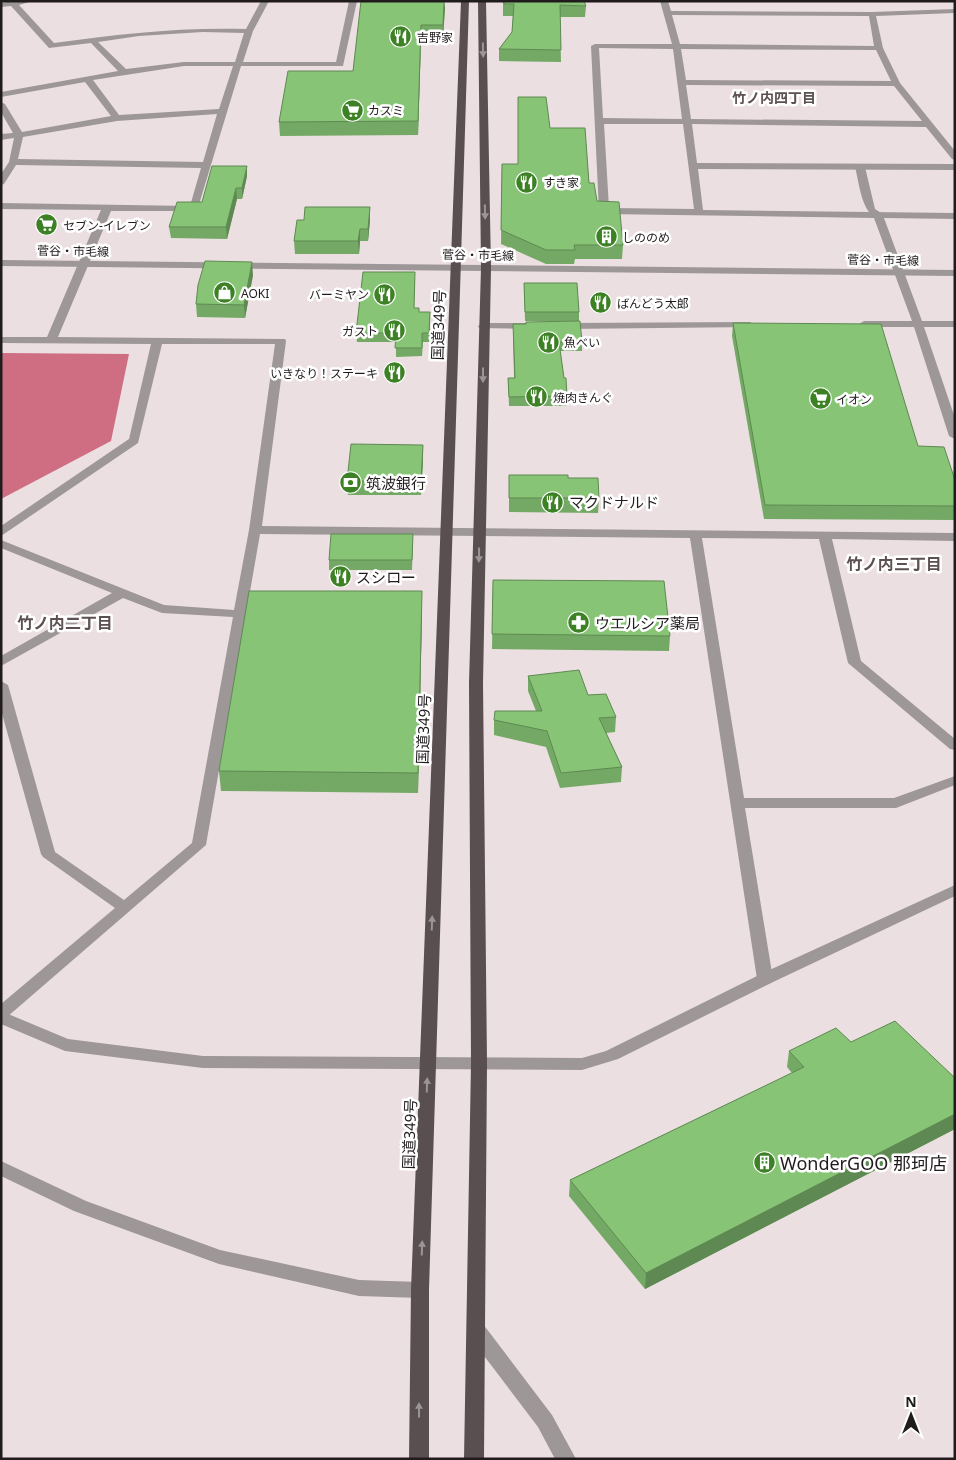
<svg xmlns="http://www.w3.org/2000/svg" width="956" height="1460" font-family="'Noto Sans','Noto Sans JP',sans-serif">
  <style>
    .water { fill: #cf6d82 }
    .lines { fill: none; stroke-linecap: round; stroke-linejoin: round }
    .pedestrian { fill: #9d9798; fill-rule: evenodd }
    .minor { fill: #9d9798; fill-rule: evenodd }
    .tertiary { fill: #9d9798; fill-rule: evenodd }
    .trunk { fill: #594e50; fill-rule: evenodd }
    .wall { fill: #74a965 }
    .shaded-wall { fill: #5e8952 }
    .building { fill: #87c475; stroke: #5e8952 }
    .oneway { fill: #9b9596 }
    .labels { text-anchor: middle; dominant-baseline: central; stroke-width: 5; stroke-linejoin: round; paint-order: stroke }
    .far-poi-label { font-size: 12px; fill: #201b1c; stroke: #fff; text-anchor: start }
    .far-street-label { font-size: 12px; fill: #201b1c; stroke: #fff }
    .far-neighbourhood-label { font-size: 14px; font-weight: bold; fill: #5b5052; stroke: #fff }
    .street-label { font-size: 15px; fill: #201b1c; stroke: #fff }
    .poi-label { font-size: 15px; fill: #201b1c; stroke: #fff; text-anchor: start }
    .neighbourhood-label { font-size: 16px; font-weight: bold; fill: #5b5052; stroke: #fff }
    .near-poi-label { font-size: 18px; fill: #201b1c; stroke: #fff; text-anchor: start }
  </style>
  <rect width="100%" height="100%" fill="#ecdfe1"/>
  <polygon class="water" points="1,353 129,354 111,441 1,499"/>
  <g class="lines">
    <path class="pedestrian" d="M860,164L865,167L875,209L881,213V217C862,220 859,181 855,167Z"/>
    <g class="minor">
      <path d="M11,1H33L19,5L54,43C118,34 181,27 246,29L261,1H269L253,31L243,62H336L349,1H357L343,66H241L197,211H111L58,337L285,339L286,341L262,526L955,533V541L832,539L861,661L955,739V750L950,749L848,663L819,539L702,538L744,798H894L955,776V785L896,808H745L773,979L771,983L765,985L759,983L757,979L690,538L260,534L206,845L7,1017L1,1019V1004L115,908L43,857L41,854L1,710V681L8,685L55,852L124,900L192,843L233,617L162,613L123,598L1,666V656L112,593L1,548V540L164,605L234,610L249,530L275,344H162L138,443L1,536V526L129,439L151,344L1,343V337H47L101,210L1,209V203L190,206L201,168L16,165L4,184L1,185V174L9,162L14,138L1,140V134L13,133L1,112V102L5,104L22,132L111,116L85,82L1,97V92L118,71L91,43L49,48L11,6L1,7V3ZM203,32L244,33L235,62H184L126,69L98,42L139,36ZM184,66H233L219,109L119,115L93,80ZM217,114L203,162L18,159L23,137L117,121Z"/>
      <path d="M660,1H668L671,11L872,12L955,9V13L876,16L883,48L900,83L955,151V160L952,159L926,127L692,124L697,163L955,164V170L698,169L703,210L955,213V219L884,218L922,321H955V327H924L955,418V439L949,436L914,327H864L859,324L864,321H912L874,218L604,214L599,211L591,46L595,44H672ZM672,15L869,16L874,46L680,44ZM599,48L673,49L682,119L603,118ZM681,49L876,50L891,81L686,80ZM686,85L894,86L922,121L691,119ZM604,124H683L694,209L609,208Z"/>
      <polygon points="750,322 755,325 754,327 564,329 559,326 564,323"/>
      <polygon points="483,323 532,323 537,326 532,329 479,328 478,326"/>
      <polygon points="1,1161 86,1201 220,1250 359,1280 420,1282 427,1285 429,1290 427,1295 420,1298 359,1296 219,1264 74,1211 1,1176"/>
      <polygon points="476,1322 483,1324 552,1415 576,1459 555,1459 538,1427 469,1336 467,1330 469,1324"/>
    </g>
    <g class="tertiary">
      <polygon points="1,260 955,270 955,276 1,266"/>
      <polygon points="955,885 955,896 771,983 618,1059 582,1070 203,1068 65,1051 1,1024 1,1011 68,1039 203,1056 582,1058 606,1051 759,975"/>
    </g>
    <g class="trunk">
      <polygon points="461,1 469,1 429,1290 429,1459 409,1459 411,1290"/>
      <polygon points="478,1 486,1 491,268 483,683 487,1063 484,1459 464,1459 471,1063 469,683 481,268"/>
    </g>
  </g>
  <g class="wall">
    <polygon points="503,1 586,6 585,17 560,17 561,62 499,61 499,49 512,32 513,16 503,16"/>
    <polygon points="445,7 443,38 421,38 418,135 280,136 279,122"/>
    <polygon points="550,128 589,183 597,201 623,245 622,259 575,259 574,264 546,264 501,244 502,164 518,164"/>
    <polygon points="247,176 242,199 237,199 227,239 171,238 169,227 202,202"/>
    <polygon points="304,220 370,220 368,241 360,241 359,254 295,254 294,241"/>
    <polygon points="253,275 245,318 197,317 196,304"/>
    <polygon points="415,280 414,308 419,312 430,312 430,342 423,342 422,356 396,357 396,342 357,342 356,333"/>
    <polygon points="524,283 579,312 579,321 525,321"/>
    <polygon points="733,323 918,446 955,480 955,520 764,519 732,336"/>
    <polygon points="513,333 582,342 582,351 560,351 567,396 567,406 509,406 508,378 514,378"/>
    <polygon points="423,445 423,459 421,495 348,495 347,481"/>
    <polygon points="509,475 568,478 599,498 598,513 509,512"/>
    <polygon points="413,544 412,570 329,570 329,560"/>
    <polygon points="493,580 670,636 669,651 492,649"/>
    <polygon points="422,610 418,793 221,791 219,771"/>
    <polygon points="528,676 588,695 616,717 615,732 606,733 622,767 621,782 560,788 546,747 494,735 494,720 536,711 528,691"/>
    <polygon points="851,1042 955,1078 955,1129 645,1289 569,1196 570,1180 792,1073 787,1067 789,1051"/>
  </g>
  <g class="shaded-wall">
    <polygon points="444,1 445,7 443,38 443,25"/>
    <polygon points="421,25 421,38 418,135 418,121"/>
    <polygon points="247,166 247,176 242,199 242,188"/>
    <polygon points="236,188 237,199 227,239 226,227"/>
    <polygon points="370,207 370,220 368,241 368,229"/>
    <polygon points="360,229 360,241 359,254 358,241"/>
    <polygon points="252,262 253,275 245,318 244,305"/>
    <polygon points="423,445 423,459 421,495 421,481"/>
    <polygon points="422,591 422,610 418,793 418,773"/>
    <polygon points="955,1114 955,1129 645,1289 646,1273"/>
  </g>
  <g class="building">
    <polygon points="361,1 444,1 443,25 421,25 418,121 279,122 288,71 353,71"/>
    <polygon points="504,1 584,1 586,6 560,5 561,50 499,49 512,32 514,4 504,4"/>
    <polygon points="518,97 546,97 550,128 585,128 589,183 594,183 597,201 619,202 623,245 574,245 575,250 546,250 501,230 502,164 518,164"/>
    <polygon points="212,166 247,166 242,188 236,188 226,227 169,227 177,202 202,202"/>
    <polygon points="305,207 370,207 368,229 360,229 358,241 294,241 297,220 304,220"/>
    <polygon points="205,261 252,262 244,305 196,304 198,285"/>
    <polygon points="363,272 415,272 414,308 419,308 419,312 430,312 429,333 422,333 422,348 395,348 396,333 356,333"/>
    <polygon points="524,283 577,283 579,312 525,312"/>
    <polygon points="580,321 582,342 559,342 564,378 566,378 567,396 509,397 508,378 515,378 513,324 526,324 526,322"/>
    <polygon points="733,323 881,324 918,446 944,447 955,480 955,506 765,505"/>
    <polygon points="351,444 423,445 421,481 347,481"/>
    <polygon points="509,475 568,475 568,478 598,478 599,498 509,498"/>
    <polygon points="331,534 413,534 412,560 329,560"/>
    <polygon points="493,580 664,581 670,636 492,634"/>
    <polygon points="249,591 422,591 418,773 219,771"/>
    <polygon points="579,670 588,695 606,694 616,717 599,718 622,767 561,773 547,731 494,720 495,711 542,711 528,676"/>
    <polygon points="895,1021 955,1078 955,1114 646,1273 570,1180 804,1067 789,1051 836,1028 851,1042"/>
  </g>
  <defs><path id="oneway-solid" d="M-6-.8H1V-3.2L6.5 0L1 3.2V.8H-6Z" transform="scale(1.25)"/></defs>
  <g class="oneway">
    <use href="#oneway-solid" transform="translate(483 50) rotate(89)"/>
    <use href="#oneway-solid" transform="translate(485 212) rotate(89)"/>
    <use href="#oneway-solid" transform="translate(483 375) rotate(90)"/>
    <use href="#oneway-solid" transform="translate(479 555) rotate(91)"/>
    <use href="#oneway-solid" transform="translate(432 923) rotate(-88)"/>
    <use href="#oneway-solid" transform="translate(427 1085) rotate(-88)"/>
    <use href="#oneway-solid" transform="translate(422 1248) rotate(-88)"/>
    <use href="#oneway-solid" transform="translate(419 1410) rotate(-90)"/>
  </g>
  <defs>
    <symbol id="restaurant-disc" viewBox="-11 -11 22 22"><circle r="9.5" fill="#3d8125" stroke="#fff"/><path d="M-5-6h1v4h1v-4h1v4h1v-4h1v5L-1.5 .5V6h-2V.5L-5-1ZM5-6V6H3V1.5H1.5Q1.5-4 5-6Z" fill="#fff"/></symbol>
    <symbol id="supermarket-disc" viewBox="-11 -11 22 22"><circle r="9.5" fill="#3d8125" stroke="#fff"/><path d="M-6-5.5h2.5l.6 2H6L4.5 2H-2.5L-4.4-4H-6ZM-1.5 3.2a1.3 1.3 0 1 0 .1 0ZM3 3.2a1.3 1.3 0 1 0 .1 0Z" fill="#fff"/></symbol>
    <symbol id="building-disc" viewBox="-11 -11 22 22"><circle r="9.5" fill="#3d8125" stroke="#fff"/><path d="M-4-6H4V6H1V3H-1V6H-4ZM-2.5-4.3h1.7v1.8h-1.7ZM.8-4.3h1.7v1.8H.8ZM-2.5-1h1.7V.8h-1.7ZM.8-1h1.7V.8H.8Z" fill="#fff"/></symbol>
    <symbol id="shop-disc" viewBox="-11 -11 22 22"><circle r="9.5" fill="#3d8125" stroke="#fff"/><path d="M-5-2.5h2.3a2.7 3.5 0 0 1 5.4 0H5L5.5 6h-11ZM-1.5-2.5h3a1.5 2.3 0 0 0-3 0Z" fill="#fff"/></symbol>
    <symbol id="bank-disc" viewBox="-11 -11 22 22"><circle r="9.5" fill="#3d8125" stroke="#fff"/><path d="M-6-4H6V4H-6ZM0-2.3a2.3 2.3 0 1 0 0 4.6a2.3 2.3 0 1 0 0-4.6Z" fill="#fff"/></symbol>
    <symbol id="pharmacy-disc" viewBox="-11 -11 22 22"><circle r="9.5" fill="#3d8125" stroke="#fff"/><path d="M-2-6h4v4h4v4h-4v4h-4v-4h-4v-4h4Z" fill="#fff"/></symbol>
  </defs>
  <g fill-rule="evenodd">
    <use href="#restaurant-disc" x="388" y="24" width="25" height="25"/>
    <use href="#supermarket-disc" x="340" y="98" width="25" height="25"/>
    <use href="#restaurant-disc" x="514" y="170" width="25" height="25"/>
    <use href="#supermarket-disc" x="34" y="212" width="25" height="25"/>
    <use href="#building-disc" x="594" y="224" width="25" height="25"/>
    <use href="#shop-disc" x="212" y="280" width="25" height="25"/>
    <use href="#restaurant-disc" x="372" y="282" width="25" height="25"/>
    <use href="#restaurant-disc" x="588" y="290" width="25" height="25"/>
    <use href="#restaurant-disc" x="382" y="318" width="25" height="25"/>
    <use href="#restaurant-disc" x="536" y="330" width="25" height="25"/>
    <use href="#restaurant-disc" x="382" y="360" width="25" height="25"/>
    <use href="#restaurant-disc" x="524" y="384" width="25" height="25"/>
    <use href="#supermarket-disc" x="808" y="386" width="25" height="25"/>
    <use href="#bank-disc" x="338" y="470" width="25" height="25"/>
    <use href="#restaurant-disc" x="540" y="490" width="25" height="25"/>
    <use href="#restaurant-disc" x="328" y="564" width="25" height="25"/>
    <use href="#pharmacy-disc" x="566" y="610" width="25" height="25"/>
    <use href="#building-disc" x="752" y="1150" width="25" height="25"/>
  </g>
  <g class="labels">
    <g class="far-poi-label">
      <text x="417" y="37">吉野家</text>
      <text x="368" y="110">カスミ</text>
      <text x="543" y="182">すき家</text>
      <text x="63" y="225">セブン-イレブン</text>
      <text x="622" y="237">しののめ</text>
      <text x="241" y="293">AOKI</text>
      <text x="369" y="294" text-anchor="end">バーミヤン</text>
      <text x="617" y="303">ばんどう太郎</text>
      <text x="378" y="331" text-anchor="end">ガスト</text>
      <text x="564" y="342">魚べい</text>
      <text x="378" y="373" text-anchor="end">いきなり！ステーキ</text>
      <text x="553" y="397">焼肉きんぐ</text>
      <text x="836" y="399">イオン</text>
    </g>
    <g class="far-street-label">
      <text transform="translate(73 251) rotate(1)">菅谷・市毛線</text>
      <text transform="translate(478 255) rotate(1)">菅谷・市毛線</text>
      <text transform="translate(883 260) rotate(1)">菅谷・市毛線</text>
    </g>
    <g class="far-neighbourhood-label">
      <text x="774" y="97">竹ノ内四丁目</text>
    </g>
    <g class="street-label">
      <text transform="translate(438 325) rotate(-88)">国道349号</text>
      <text transform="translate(423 729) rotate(-88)">国道349号</text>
      <text transform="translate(409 1134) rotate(-88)">国道349号</text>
    </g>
    <g class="poi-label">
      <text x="366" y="483">筑波銀行</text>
      <text x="569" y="502">マクドナルド</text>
      <text x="356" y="577">スシロー</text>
      <text x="595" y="623">ウエルシア薬局</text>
    </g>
    <g class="neighbourhood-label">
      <text x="894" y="564">竹ノ内三丁目</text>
      <text x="65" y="623">竹ノ内二丁目</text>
    </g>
    <g class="near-poi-label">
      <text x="780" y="1163">WonderGOO 那珂店</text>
    </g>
  </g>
  <rect width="956" height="1460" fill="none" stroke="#201b1c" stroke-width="5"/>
  <g transform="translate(911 1415)" stroke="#ffffff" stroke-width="4" paint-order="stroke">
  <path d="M0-4L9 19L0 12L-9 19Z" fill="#201b1c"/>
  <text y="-8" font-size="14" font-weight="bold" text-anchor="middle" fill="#201b1c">N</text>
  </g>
</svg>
